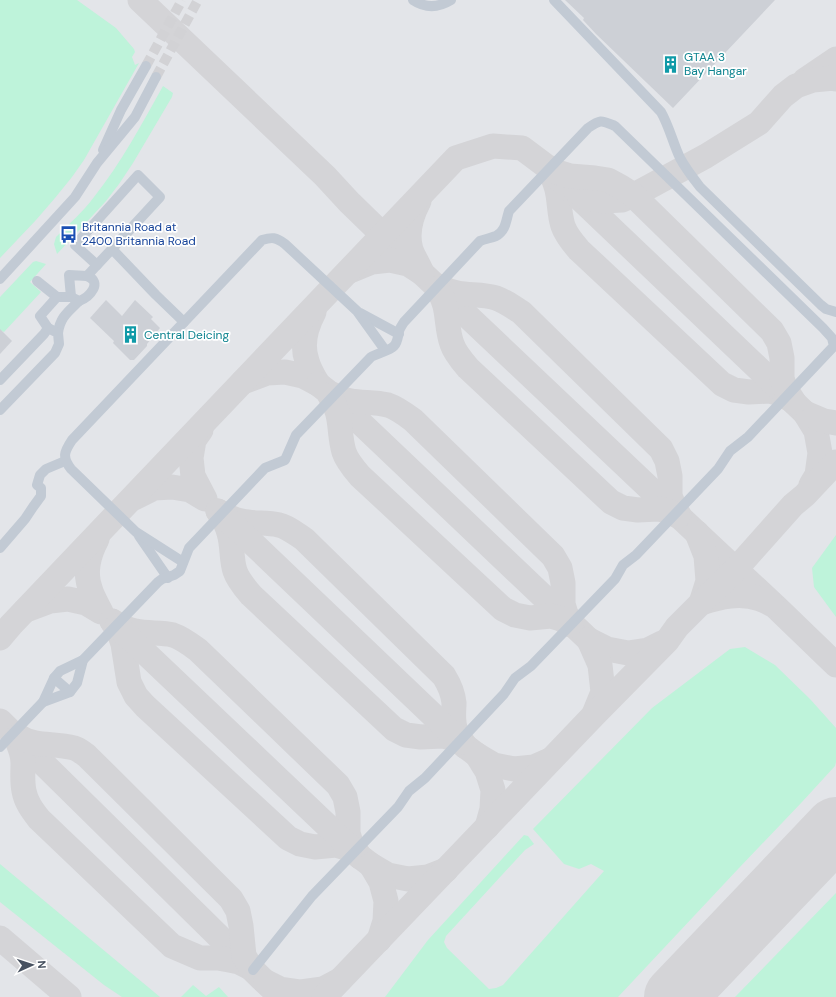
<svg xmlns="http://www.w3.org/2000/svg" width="836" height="997" font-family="'DM Sans',sans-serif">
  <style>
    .airport { fill: #e3e5e9 }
    .green { fill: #bef3da }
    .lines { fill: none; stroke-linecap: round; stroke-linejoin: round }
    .taxiway { stroke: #d4d4d7; stroke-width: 25 }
    .runway { stroke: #d4d4d7; stroke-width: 62 }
    .building { fill: #cdd0d6 }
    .minor-tunnel { stroke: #d2d2d5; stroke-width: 10; stroke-dasharray: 10 5; stroke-linecap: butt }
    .minor { stroke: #c2cad4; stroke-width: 10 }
    .labels { text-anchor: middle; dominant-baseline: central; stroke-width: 3.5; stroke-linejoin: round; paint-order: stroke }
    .culture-label { font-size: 12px; fill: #0d838f; stroke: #fff; text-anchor: start }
    .transit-label { font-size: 12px; fill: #164399; stroke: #fff; text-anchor: start }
  </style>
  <rect width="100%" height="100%" fill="#f4f2f2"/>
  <rect class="airport" x="0" y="0" width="836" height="997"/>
  <g class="green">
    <polygon points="0,0 77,0 116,28 134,49 135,52 132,57 135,65 139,63 84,160 72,177 55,198 36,220 0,258"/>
    <path d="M163,86L173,93L172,97L133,163L119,184L106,201L57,254L54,244L56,237C69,224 83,212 94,197C121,163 142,124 163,86Z"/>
    <polygon points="36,261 46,264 30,282 41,292 4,332 2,331 0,334 0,297 33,262"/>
    <polygon points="836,535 836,617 814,587 812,568"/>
    <polygon points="745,647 775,665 810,699 836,728 836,762 835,766 802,802 739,868 618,997 385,997 428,940 524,835 528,836 534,844 525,850 446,936 444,942 447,948 489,989 496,988 503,985 604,871 591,864 579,869 564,864 533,829 652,708 730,649"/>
    <polygon points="0,864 160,997 122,997 104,985 0,902"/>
    <polygon points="836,893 836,997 735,997"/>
    <polygon points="193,985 206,996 219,987 228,997 181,997"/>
  </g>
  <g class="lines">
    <g class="taxiway">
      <polyline points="140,0 325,176 349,202 422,273 683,520 777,608 836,665"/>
      <polyline points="805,80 836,59"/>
      <path d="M549,171C562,191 557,207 563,226C566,235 573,243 579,250L722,384L734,390L749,392L770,391L780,394L790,399"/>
      <polyline points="551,171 805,413 816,431 820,453 817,475 811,485"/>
      <polyline points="576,191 587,198 603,201 622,200 636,194 706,156 759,123 783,96 796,86 813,80 834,78 836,79"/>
      <path d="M350,271L372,262L390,260L408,264L422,273C419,265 414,258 411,250C406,233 411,216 419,201"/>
      <path d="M441,287C460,298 477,292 496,298C505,301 513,307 521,312L661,449L667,461L670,476V496L674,506L679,515"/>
      <path d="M438,290C450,308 445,325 452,344C455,353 462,361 468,368L611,502L623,508L638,510L658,509L668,511L678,516"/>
      <path d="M243,382L267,373L285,372L303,376L318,384C314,377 309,369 307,361C301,344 306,327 314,312"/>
      <polyline points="318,384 327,391 589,640 607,649 628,653 648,650 662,643"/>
      <path d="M332,394C352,406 368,400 388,405C397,408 405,414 413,420L553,556L560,568L563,583V604L566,614L572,624"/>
      <path d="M330,396C343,416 338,432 344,452C347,461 354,469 360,476L503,609L515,615L530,618L551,616L561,619L571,625"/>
      <polyline points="805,413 824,421 836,423"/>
      <polyline points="134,498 154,488 172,487 190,490 205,499 193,476 191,458 194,440 201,430"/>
      <path d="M218,511C223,518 227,525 229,533C233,546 231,559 235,571C238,580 245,588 251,595L394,729L406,735L421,737L442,736L452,738L461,743L477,755L494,765L514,769L534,767L550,760"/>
      <path d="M218,511C225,515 233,519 241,521C254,524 267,522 279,525C288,527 296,534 304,539L444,676C449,684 453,692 454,703C454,709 453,715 454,722C454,731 461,740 466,747"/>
      <polyline points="224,516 461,742"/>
      <path d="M697,533L706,556L708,581L701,603C720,597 740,592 760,599C764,600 767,602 771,604"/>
      <path d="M26,610L50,601L68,599L86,603L101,612C97,604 92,596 90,588C84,571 89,554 97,539"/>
      <polyline points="112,621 119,632 123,644 129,682 136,696 145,706 288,838 300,844 315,847 336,845 346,848 355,853 371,865 388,875 408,879 428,877 446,870"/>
      <path d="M112,621C119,625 126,629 135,631C147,634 161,632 173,635C182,638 190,644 198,650L338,785L345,797L348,812V833L351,843L360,857"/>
      <polyline points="117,626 355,852"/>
      <polyline points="0,638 11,625 456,158 493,146 522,148 546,166 557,172 570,176 595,178 608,180 621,187 632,194 772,331 779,343 782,358 782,378 785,388 794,402"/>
      <polyline points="589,640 600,665 603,692 594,714"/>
      <polyline points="0,721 262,979 281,997"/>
      <path d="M15,736C19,745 23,753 23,763C23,772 22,782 24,791C26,802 32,810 39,819L172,946L200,958H218L229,960L239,962L249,967"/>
      <path d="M18,736C37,748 53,742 74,748C78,749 83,753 87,756L231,899L238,911L241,926L244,956L250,966"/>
      <polyline points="477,755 487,771 493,790 492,809 487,827"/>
      <polyline points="371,865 381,882 386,901 385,921 379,940"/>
      <polyline points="0,938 69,997"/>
      <polyline points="266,982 280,989 301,992 323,989 340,980"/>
      <polyline points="324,997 594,715 667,641 677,627 701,603 736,569 793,505 805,495 836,462"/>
    </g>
    <polyline class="runway" points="675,997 836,828"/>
  </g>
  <g class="building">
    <polygon points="565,0 775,0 673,108 596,34 583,20 584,18"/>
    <polygon points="106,300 122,316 135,300 153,317 151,319 160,328 147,344 147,346 134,360 130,360 113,343 114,341 90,318"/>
    <polygon points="0,329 12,341 0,354"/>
  </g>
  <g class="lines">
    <g class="minor-tunnel">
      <polyline points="146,66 182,0"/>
      <polyline points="156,77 198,0"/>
    </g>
    <g class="minor">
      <path d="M413,0C425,8 438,8 451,0"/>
      <path d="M554,0L661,112C669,126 673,143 680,158C686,169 693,178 700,187L821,305L826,309L836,312"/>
      <polyline points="103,150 121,110 146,66"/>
      <polyline points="97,265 112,249"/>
      <polyline points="0,279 75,197 97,163 135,117 156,77"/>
      <polyline points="37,281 57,297 71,297 69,275 87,276 97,265 75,245 138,175 160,197 112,249 156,295 184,322"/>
      <path d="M71,297L79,301C90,297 103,282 87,276"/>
      <polyline points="360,313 399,334"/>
      <path d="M58,333C60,317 68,312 79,301"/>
      <polyline points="0,380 44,334 48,328 40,316 57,297"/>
      <polyline points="0,410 55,353 59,344 58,333 48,328"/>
      <polyline points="139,536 168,578"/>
      <polyline points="0,548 25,519 33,507 41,496 41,488 37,485 40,475 46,469 65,461"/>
      <path d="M183,562L136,532L71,469C62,457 64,452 72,440L262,240C272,237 276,237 285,244L357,311L385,350"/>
      <polyline points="54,678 70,692"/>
      <polyline points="43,702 70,692 77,683 83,660"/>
      <path d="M0,747L43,702L54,678L60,671L83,660L158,582L162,579L174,575L180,571L189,548L265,468L285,460L296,435L371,357C378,353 389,351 394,346C398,342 398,335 399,331C400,328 402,325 404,322L480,241C485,239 491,238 496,236C506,231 506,220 509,211L588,128C601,119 601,120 615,126L823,328L832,338L834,346L748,437L730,451L718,469L636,555L623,565L615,579L531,666L515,678L504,694L425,778L409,791L398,807L312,896L253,970"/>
    </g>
  </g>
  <defs>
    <symbol id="building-bare" viewBox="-9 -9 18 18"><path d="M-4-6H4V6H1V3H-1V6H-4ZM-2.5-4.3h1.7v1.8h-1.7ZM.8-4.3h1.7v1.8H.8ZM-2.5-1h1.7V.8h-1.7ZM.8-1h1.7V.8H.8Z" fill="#0f9aa8" stroke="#fff" stroke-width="2.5" paint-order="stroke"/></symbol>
    <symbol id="bus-bare" viewBox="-9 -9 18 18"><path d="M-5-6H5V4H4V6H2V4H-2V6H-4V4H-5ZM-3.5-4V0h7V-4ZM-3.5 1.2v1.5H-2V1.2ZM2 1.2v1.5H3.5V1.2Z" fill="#1a4fb4" stroke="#fff" stroke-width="2.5" paint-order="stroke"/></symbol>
  </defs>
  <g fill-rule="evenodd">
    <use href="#building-bare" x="658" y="52" width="25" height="25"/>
    <use href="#bus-bare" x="56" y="222" width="25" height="25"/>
    <use href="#building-bare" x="118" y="322" width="25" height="25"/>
  </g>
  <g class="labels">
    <g class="culture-label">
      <text x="684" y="57">GTAA 3<tspan x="684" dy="14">Bay Hangar</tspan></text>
      <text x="144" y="335">Central Deicing</text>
    </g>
    <g class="transit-label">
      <text x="82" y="227">Britannia Road at<tspan x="82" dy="14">2400 Britannia Road</tspan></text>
    </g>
  </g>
  <g transform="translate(32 965) rotate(87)" stroke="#ffffff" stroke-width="3" paint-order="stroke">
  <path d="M0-3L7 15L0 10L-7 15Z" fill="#485261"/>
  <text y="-6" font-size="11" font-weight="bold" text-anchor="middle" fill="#485261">N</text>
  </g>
</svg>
